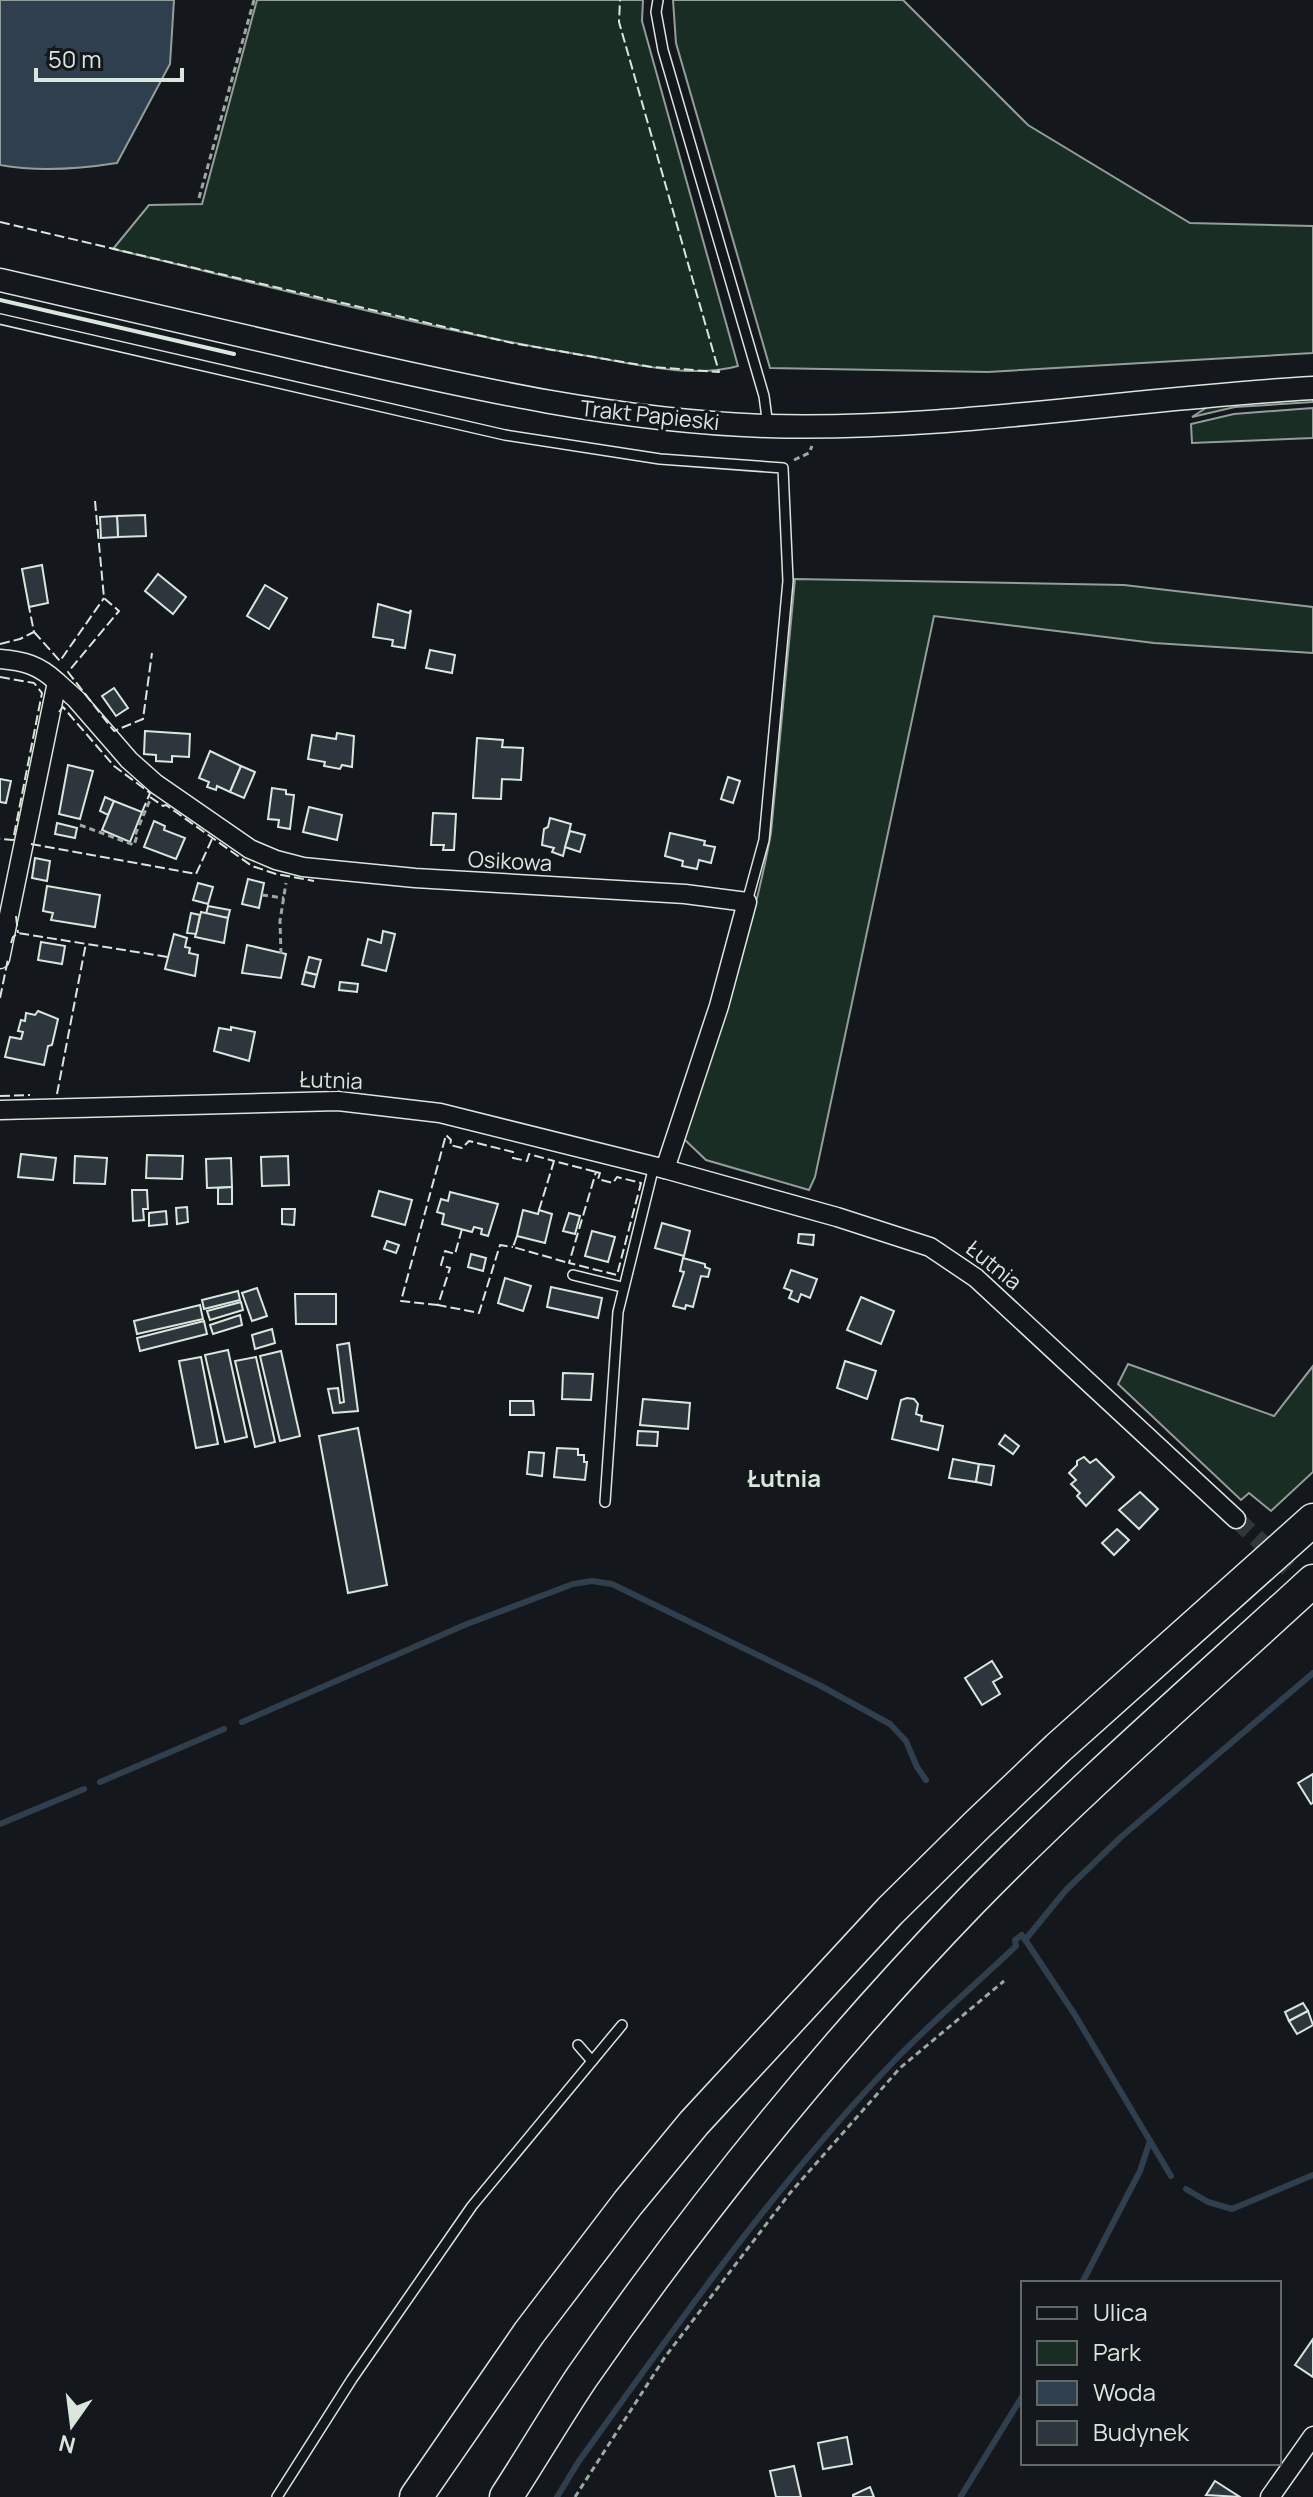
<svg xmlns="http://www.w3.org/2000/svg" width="1313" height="2497" font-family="Manrope,sans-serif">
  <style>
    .green { fill: #1a2d24; stroke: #939e99; stroke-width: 2 }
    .water { fill: #2f3f4d; stroke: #939e99; stroke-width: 2 }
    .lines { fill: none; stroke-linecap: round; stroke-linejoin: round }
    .stream { stroke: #2f3f4d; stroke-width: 6 }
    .building { fill: #2c363c; stroke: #d8e6dc; stroke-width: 2 }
    .minor-tunnel { stroke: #313739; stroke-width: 18; stroke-dasharray: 18 9; stroke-linecap: butt }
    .service-casing { stroke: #d8e6dc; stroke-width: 12 }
    .minor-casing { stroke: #d8e6dc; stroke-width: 21 }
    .tertiary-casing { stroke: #d8e6dc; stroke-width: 25 }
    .motorway-casing { stroke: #d8e6dc; stroke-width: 35 }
    .path { stroke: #9da8a2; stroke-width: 3; stroke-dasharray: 6 4; stroke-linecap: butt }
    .service { stroke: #14181c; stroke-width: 9 }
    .minor { stroke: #14181c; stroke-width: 18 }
    .tertiary { stroke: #14181c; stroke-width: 22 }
    .motorway { stroke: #14181c; stroke-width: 32 }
    .fence { stroke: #d8e6dc; stroke-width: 2; stroke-dasharray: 10 4; stroke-linecap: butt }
    .wall { stroke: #d8e6dc; stroke-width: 4 }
    .labels { text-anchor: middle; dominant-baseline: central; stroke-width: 6; stroke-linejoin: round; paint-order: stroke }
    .street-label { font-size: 22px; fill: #d8e6dc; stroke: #14181c }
    .neighbourhood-label { font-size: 24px; font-weight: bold; fill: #d8e6dc; stroke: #14181c }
  </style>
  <rect width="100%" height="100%" fill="#14181c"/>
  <g class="green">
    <path d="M257,0H643L642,21L738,366C692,379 635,364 588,356C428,330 271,286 113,249L149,205L202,204Z"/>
    <polygon points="673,0 903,0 1028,125 1190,223 1313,226 1313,353 988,372 770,368 676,43"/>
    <polygon points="1313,399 1313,402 1235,407 1192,417 1209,406"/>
    <polygon points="1313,408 1313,438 1192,443 1191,424 1234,414"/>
    <path d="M795,579L1124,585L1313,607V653L1154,643L934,616L815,1177L809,1190L706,1160L684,1139C717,1038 752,937 771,833Z"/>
    <polygon points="1128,1364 1274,1416 1313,1366 1313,1472 1271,1511 1249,1493 1241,1500 1118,1384"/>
  </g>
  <path class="water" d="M0,0H174L170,64L117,163C79,169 38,172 0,165Z"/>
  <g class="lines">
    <g class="stream">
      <polyline points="242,1722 467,1624 573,1584 592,1581 612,1584 821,1686 890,1724 906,1741 917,1767 926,1780"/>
      <polyline points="100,1782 224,1729"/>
      <polyline points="0,1824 84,1789"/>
      <polyline points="1024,1938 1075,2015 1171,2176"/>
      <polyline points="1025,1940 1066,1890 1121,1837 1313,1673"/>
      <polyline points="1186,2189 1208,2202 1232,2209 1313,2175"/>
      <polyline points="1082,2283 1140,2171 1150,2141"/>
      <polyline points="961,2496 1023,2395"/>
      <path d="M557,2497L579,2461C679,2322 777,2182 896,2059C934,2020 976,1984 1016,1946L1015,1940L1022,1935"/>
    </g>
  </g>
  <g class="building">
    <polygon points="145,515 146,536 118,537 117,516"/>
    <polygon points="117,516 118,537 101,538 100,517"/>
    <polygon points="42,565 48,603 29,607 22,569"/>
    <polygon points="158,574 186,597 173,614 145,591"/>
    <polygon points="265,585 287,598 269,629 247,616"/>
    <polygon points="378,604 409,613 411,610 405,648 392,646 393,640 373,637"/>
    <polygon points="430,650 455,655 452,673 426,668"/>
    <polygon points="114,688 128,708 116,716 102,696"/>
    <polygon points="145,731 190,734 189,757 172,756 172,762 156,761 156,755 144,754"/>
    <polygon points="337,733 354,736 352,767 342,765 340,769 324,766 325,762 308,759 312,735 336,739"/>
    <polygon points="477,738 503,740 502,747 523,748 521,780 502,779 501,799 473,798"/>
    <polygon points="210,751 241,766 230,792 217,786 216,790 207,787 209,782 199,778"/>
    <polygon points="68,765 93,771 80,819 59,814"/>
    <polygon points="241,766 255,772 244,798 230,792"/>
    <polygon points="728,777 740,781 733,803 721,799"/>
    <polygon points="0,779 11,781 6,803 0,802"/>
    <polygon points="272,788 286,790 286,794 294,795 290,829 278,827 279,820 268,819"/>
    <polygon points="105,797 114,801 108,815 100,811"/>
    <polygon points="114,801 142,812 130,842 102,830"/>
    <polygon points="309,807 342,815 337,840 303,832"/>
    <polygon points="433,813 456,814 454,850 443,850 444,845 431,845"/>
    <polygon points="550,818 571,824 563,856 552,852 554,848 542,845 544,829 548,827"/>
    <polygon points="154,821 165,826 164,830 185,838 176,859 144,847"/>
    <polygon points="57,823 77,828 75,838 55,834"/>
    <polygon points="570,831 585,835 580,852 565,847"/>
    <polygon points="670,833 705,841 704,845 715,847 711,863 699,860 697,869 682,866 683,861 665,856"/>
    <polygon points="35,858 50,861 47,881 32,878"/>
    <polygon points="248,879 264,883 259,908 242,904"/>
    <polygon points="198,883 213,887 208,904 193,900"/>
    <polygon points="47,886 100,895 95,927 51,920 53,913 43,911"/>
    <polygon points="208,906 230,910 228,918 206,914"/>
    <polygon points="201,912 228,918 224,943 195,937"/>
    <polygon points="191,913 200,915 196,934 187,933"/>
    <polygon points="383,931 395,934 386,971 362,965 368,939 381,943"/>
    <polygon points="174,934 187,938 185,947 190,948 189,953 198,955 195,976 165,969"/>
    <polygon points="41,942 65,946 62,964 38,960"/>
    <polygon points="247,945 286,954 281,978 242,973"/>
    <polygon points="309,957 321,960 317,975 305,972"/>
    <polygon points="305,972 317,975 314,987 302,984"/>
    <polygon points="340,982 358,984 357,992 339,990"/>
    <polygon points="38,1011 58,1019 52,1045 48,1046 44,1065 5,1057 10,1037 21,1039 23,1032 18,1031 21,1020 25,1021 26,1013 35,1015"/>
    <polygon points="231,1027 255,1032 249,1061 214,1051 219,1028 231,1030"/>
    <polygon points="21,1154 56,1158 53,1180 18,1177"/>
    <polygon points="147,1155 183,1156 182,1179 146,1178"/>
    <polygon points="75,1156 107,1158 105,1184 74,1183"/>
    <polygon points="288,1156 289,1185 262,1186 261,1157"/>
    <polygon points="231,1158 232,1187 207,1188 206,1159"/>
    <polygon points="232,1187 232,1204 218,1204 218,1188"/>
    <polygon points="132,1190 147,1190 148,1209 143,1209 144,1220 133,1221"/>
    <polygon points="379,1191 412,1200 405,1225 372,1216"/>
    <polygon points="450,1192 498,1204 488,1236 481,1234 482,1229 474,1227 472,1232 442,1224 444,1214 437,1212 441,1199 448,1201"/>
    <polygon points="187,1207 188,1222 177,1224 176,1208"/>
    <polygon points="282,1209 295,1209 294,1225 282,1224"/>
    <polygon points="523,1210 538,1214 539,1210 552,1214 545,1243 517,1236"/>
    <polygon points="166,1211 167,1224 149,1226 149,1213"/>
    <polygon points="569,1213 580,1216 575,1234 563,1231"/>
    <polygon points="662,1223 690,1231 684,1256 655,1248"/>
    <polygon points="592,1231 615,1237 608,1262 585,1256"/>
    <polygon points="799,1234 814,1235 813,1245 798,1243"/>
    <polygon points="387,1241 399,1245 396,1253 384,1249"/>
    <polygon points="471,1254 486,1258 483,1271 468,1267"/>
    <polygon points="683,1258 705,1264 705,1267 710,1269 708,1277 701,1276 693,1307 686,1305 685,1309 673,1306 684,1272 680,1271"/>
    <polygon points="791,1270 817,1279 810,1298 801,1294 798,1302 789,1298 792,1291 784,1288"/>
    <polygon points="505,1278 531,1286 523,1311 498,1303"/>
    <polygon points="551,1287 602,1298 598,1318 547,1307"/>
    <polygon points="257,1288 267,1316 252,1321 242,1293"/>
    <polygon points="238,1291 240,1300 204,1309 202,1300"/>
    <polygon points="295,1294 336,1294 336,1324 296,1324"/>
    <polygon points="861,1297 894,1311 881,1344 847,1330"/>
    <polygon points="241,1302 243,1310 210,1320 207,1311"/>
    <polygon points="200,1305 203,1319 137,1334 134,1321"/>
    <polygon points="240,1315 242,1325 213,1334 210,1325"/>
    <polygon points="204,1321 207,1334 140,1351 137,1338"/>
    <polygon points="272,1329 275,1343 255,1349 252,1335"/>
    <polygon points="349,1343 358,1411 333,1413 328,1389 338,1388 340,1403 344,1402 337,1345"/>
    <polygon points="228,1350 247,1437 225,1442 205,1355"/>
    <polygon points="281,1351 300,1436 280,1441 260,1356"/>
    <polygon points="201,1357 218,1444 196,1448 179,1361"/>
    <polygon points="256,1357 275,1442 255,1447 235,1361"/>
    <polygon points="845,1361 876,1371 867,1399 837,1388"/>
    <polygon points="563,1373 593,1374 591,1400 562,1399"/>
    <polygon points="907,1398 914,1399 918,1404 916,1414 922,1416 921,1421 943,1426 938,1450 892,1439 901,1400"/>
    <polygon points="643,1399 690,1403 688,1429 640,1425"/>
    <polygon points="510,1401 533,1401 534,1415 510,1415"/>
    <polygon points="358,1428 387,1585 348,1593 319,1436"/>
    <polygon points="638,1431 658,1432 657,1446 637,1445"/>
    <polygon points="1005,1435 1019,1446 1013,1454 999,1444"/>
    <polygon points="557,1448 578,1449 578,1455 584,1455 584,1462 587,1462 585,1480 554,1477"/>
    <polygon points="529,1452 544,1453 542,1476 527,1474"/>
    <polygon points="1084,1457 1090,1463 1096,1459 1114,1477 1086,1506 1077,1496 1080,1493 1071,1484 1076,1480 1069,1473 1077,1465 1077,1461"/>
    <polygon points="953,1459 979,1464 976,1482 949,1478"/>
    <polygon points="979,1464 994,1466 991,1485 976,1482"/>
    <polygon points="1140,1492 1158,1509 1139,1529 1119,1510"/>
    <polygon points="1117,1529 1129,1540 1114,1555 1102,1543"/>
    <polygon points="992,1661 1002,1677 993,1682 1000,1694 982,1705 965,1678"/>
    <polygon points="1313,1774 1313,1803 1311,1804 1298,1783"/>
    <polygon points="1303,2003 1308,2011 1289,2021 1285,2012"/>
    <polygon points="1308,2011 1313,2025 1297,2034 1289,2021"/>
    <polygon points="1313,2339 1313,2377 1295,2365"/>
    <polygon points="847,2437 852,2464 823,2469 818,2443"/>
    <polygon points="794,2466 801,2497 776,2497 770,2471"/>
    <polygon points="1215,2481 1240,2497 1206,2495"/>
    <polygon points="870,2487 874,2497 853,2497 853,2495"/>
  </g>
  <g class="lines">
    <polyline class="minor-tunnel" points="1236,1519 1313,1591"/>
    <defs>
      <g id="service">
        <polyline points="658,0 656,12 663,50 764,396 768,426"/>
        <polyline points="0,319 505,435 660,459 783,468 788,581 764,840 747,902"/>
        <polyline points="573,1275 622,1287"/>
        <polyline points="605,1502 618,1312 654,1166"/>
        <polyline points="578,2045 592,2061"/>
        <polyline points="277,2497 352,2379 472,2206 622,2025"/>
      </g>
      <g id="minor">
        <path d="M0,659C24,661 39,665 57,682"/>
        <polyline points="0,959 57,682 76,699 129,760 156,784 250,849 276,860 303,867 415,878 685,894 747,902 719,1006 665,1169"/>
        <polyline points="0,1110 338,1101 440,1113 665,1169 837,1217 930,1247 976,1278 1236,1519"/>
        <polyline points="1270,2497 1313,2436"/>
      </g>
      <path id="tertiary" d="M0,280C108,305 217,329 326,355C472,388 616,421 767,426C949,431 1131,398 1313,388"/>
      <g id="motorway">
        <polyline points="416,2497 529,2333 628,2203 694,2123 890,1911 976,1826 1058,1748 1313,1520"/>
        <path d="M506,2497C532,2457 556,2416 582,2377C699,2209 829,2048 971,1901C1079,1790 1199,1686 1313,1581"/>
      </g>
    </defs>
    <use href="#service" class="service-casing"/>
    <use href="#minor" class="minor-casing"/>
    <use href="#tertiary" class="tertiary-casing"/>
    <use href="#motorway" class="motorway-casing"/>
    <g class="path">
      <polyline points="199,198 254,0"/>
      <polyline points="794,460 809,453 812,446"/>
      <polyline points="80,825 134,845 137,836 135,835 150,800"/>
      <polyline points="262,895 284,898"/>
      <polyline points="281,954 280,921 286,883"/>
      <polyline points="575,2497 665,2357 790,2193 900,2068 1004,1981"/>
    </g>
    <use href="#service" class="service"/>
    <use href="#minor" class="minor"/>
    <use href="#tertiary" class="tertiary"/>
    <use href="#motorway" class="motorway"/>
    <g class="fence">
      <polyline points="0,222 512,343 652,367 719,372 619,22 620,0"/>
      <polyline points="95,501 104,598 119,611 68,672 114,731 143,719 152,653"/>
      <polyline points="34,632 60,661 104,598"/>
      <polyline points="0,644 20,639 34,632 29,607"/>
      <polyline points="0,677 34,683 42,693 13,840 0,839"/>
      <polyline points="59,712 63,707 114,766 150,793 142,812"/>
      <polyline points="150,797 163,806 166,805 252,866 276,874 314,881"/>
      <polyline points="31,844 196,874 213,837"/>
      <polyline points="16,916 18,933"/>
      <polyline points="11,943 13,937 18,933 168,957"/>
      <polyline points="0,998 8,959"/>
      <polyline points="57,1094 86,943"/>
      <polyline points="0,1096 30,1095"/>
      <polygon points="596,1172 600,1173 598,1179 613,1183 617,1177 641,1183 617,1275 569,1263"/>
      <polyline points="539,1210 554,1161 596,1172"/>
      <polyline points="462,1229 455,1254 445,1251 441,1265 450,1268 438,1305 479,1313 500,1245 513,1247"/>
      <polyline points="517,1236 513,1247 569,1263"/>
      <polyline points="438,1305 401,1301 446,1135 451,1140 450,1145 462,1148 469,1141 513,1152 513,1158 527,1161 529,1154 554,1161"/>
    </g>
    <polyline class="wall" points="0,300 234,354"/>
  </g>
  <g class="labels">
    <g class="street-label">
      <text transform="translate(650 415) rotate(6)">Trakt Papieski</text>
      <text transform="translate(510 861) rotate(3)">Osikowa</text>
      <text transform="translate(331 1080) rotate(2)">Łutnia</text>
      <text transform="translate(994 1265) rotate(39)">Łutnia</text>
    </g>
    <g class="neighbourhood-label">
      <text x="784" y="1477">Łutnia</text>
    </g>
  </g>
  <rect x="1021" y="2281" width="260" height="184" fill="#14181c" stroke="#626a69" stroke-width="2"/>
  <rect x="1037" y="2307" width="40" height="12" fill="#14181c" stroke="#626a69" stroke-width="2"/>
  <text x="1093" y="2321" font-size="24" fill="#d8e6dc">Ulica</text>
  <rect x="1037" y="2341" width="40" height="24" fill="#1a2d24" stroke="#626a69" stroke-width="2"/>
  <text x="1093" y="2361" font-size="24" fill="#d8e6dc">Park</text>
  <rect x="1037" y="2381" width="40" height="24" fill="#2f3f4d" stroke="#626a69" stroke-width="2"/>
  <text x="1093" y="2401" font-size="24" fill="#d8e6dc">Woda</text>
  <rect x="1037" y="2421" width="40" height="24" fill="#2c363c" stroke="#626a69" stroke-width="2"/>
  <text x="1093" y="2441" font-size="24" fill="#d8e6dc">Budynek</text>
  <g transform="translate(72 2425) rotate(194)" stroke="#14181c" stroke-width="6" paint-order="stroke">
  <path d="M0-6L14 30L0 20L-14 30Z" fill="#d8e6dc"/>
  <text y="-12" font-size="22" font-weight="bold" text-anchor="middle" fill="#d8e6dc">N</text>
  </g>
  <path d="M36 68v12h146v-12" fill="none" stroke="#d8e6dc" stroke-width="4"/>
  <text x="48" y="68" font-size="24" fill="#d8e6dc" stroke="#14181c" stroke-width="6" paint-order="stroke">50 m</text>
</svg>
